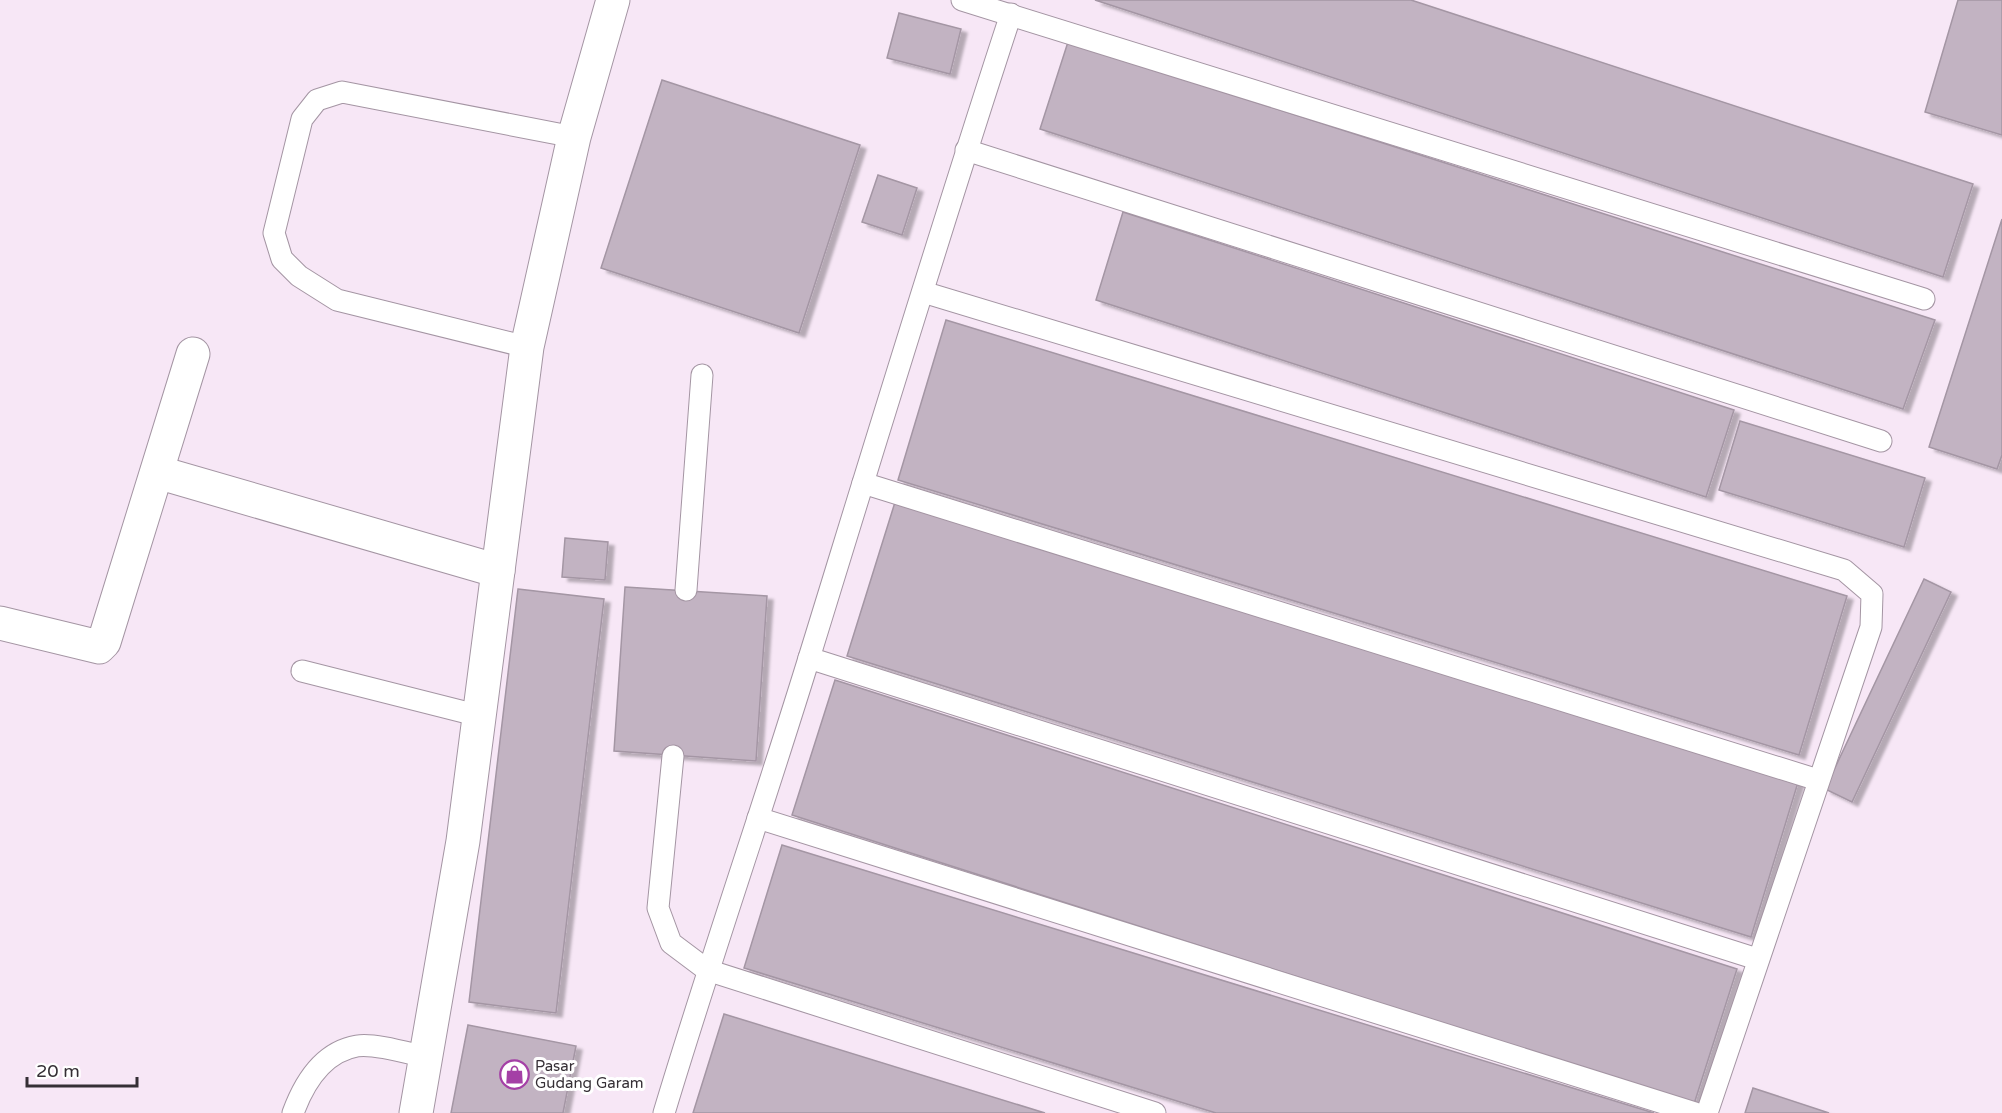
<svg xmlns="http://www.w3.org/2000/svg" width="2002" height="1113" font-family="'Varela Round',sans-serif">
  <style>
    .building { fill: #c2b3c2; stroke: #a496a4; stroke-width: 1.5; filter: url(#shadow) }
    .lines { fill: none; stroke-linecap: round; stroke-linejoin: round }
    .service-casing { stroke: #a495a3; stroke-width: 23 }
    .minor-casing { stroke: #a495a3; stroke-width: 35 }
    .tertiary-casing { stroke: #a495a3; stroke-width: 35 }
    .service { stroke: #fff; stroke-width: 21 }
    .minor { stroke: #fff; stroke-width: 33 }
    .tertiary { stroke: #fff; stroke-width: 33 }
    .labels { text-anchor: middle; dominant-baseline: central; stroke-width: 6; stroke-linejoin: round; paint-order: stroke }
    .poi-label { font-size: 15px; fill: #352f35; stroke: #fff; text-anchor: start }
  </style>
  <defs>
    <filter id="shadow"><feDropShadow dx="6" dy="4" stdDeviation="1.5" flood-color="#0004"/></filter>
  </defs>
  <rect width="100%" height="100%" fill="#f7e7f6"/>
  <g class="building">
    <polygon points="1095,0 1411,0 1973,184 1943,277"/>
    <polygon points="1958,0 2002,0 2002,135 1925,112"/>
    <polygon points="899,13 961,29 950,74 887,58"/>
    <polygon points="1068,42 1935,320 1903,409 1040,129"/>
    <polygon points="662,80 860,145 799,333 601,268"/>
    <polygon points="878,175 917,188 902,235 862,222"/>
    <polygon points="1123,212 1734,410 1706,497 1096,300"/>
    <polygon points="2002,219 2002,455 1997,469 1929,447"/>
    <polygon points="946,320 1847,596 1799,755 898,480"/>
    <polygon points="1740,421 1925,478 1904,547 1719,490"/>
    <polygon points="896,499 1799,779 1751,937 847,656"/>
    <polygon points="565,538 608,542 605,580 562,577"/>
    <polygon points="1924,579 1951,592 1852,802 1825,789"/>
    <polygon points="625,587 767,596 756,761 614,751"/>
    <polygon points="518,589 604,599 556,1013 469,1002"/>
    <polygon points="835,680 1737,969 1694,1104 792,815"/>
    <polygon points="782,845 1654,1113 1216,1113 744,968"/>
    <polygon points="724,1014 1045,1113 693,1113"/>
    <polygon points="468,1025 576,1046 563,1113 451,1113"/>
    <polygon points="1753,1088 1829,1113 1745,1113"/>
  </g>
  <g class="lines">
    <defs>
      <g id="service">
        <polyline points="962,0 1924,299"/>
        <polyline points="966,150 1881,441"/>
        <polyline points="923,292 1844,570 1872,594 1871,627 1707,1113"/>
        <polyline points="527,347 337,300 299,276 282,259 274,233 302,119 317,100 342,92 574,137"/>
        <polyline points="863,483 1818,780"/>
        <polyline points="686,590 702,375"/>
        <polyline points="809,658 1757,959"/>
        <polyline points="302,671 480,716"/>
        <polyline points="673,756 658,908 671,943 707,970 1155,1113"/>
        <polyline points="758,818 1695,1113"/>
        <path d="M293,1113C304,1083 322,1052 357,1046C374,1043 408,1053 426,1057"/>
        <path d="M664,1113C710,960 763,808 810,655C876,441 941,227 1011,14"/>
      </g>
      <g id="minor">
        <polyline points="157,472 498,571"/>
        <polyline points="0,623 99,647 104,642 193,354"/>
      </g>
      <polyline id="tertiary" points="416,1113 463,841 527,347 574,137 613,0"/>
    </defs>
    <use href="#service" class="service-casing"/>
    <use href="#minor" class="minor-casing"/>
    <use href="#tertiary" class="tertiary-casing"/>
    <use href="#service" class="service"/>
    <use href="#minor" class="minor"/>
    <use href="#tertiary" class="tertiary"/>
  </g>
  <defs>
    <symbol id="shop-ring" viewBox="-11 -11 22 22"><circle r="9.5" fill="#fff" stroke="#a440a6" stroke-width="1.5"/><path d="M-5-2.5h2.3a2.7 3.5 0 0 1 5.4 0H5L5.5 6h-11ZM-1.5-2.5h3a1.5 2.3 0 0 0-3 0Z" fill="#a440a6"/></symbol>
  </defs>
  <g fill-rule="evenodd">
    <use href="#shop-ring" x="498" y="1058" width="33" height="33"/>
  </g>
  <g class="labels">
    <g class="poi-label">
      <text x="535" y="1066">Pasar<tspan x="535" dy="17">Gudang Garam</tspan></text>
    </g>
  </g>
  <path d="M27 1077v9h110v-9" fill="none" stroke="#352f35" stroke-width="3"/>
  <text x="36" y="1077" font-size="18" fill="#352f35" stroke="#ffffff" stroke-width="4.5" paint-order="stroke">20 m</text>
</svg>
